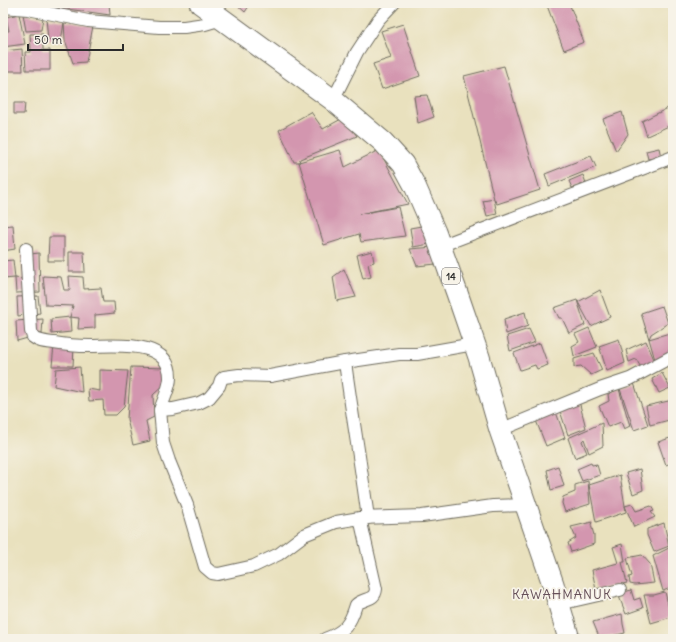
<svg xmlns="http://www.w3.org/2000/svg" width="676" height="642" font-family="Delius,sans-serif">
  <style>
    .building { fill: #d396af }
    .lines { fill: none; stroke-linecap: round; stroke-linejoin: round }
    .street-casing { stroke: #6e6b5e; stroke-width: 14 }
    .highway-casing { stroke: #6e6b5e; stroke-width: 23 }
    .street { stroke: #fff; stroke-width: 12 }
    .highway { stroke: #fff; stroke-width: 21 }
    .labels { text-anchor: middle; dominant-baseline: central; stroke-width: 3.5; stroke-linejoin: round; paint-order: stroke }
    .shield { fill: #f7f3e8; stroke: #686764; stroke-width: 1 }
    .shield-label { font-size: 10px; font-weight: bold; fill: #2b2b2b }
    .quarter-label { font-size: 13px; letter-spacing: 1px; fill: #665059; stroke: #f7f3e8 }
  </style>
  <rect width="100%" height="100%" fill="#f7f3e8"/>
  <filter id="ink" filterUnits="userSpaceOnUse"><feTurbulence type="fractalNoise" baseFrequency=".025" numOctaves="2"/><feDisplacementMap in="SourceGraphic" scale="8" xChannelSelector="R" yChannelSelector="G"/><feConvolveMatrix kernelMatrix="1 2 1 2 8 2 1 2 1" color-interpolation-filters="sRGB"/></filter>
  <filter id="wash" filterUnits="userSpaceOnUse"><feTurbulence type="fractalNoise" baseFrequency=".012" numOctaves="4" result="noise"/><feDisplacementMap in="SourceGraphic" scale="16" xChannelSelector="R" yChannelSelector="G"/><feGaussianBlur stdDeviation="0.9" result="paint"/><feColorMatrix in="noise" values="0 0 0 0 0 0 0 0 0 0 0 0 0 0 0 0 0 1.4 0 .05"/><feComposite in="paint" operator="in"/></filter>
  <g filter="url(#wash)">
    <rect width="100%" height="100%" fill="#e9e1be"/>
    <g id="blocks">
      <g class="building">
        <polygon points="46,3 109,3 110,15 46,6"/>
        <polygon points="235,3 251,3 245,12"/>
        <polygon points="546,3 569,3 584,42 564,50"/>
        <polygon points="19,14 25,44 3,47 3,31 9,31 6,17"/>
        <polygon points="23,14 43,18 41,30 26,31"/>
        <polygon points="46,18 93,26 86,62 73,63 65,40 64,22 61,42 48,40"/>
        <polygon points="403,24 420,76 382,89 373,64 391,58 381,31"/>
        <polygon points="30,34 43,34 43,50 50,50 50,70 26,70 25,52 31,52"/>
        <polygon points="22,49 23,71 6,71 3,51"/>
        <polygon points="504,66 540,190 497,204 494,199 497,214 487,216 483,201 494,199 464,76"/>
        <polygon points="427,95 434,117 418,123 414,96"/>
        <polygon points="14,103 25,103 24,114 14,114"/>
        <polygon points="668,108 673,124 647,136 642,121"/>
        <polygon points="311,112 323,129 343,118 357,136 300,159 299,162 294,162 279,130"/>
        <polygon points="622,112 628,134 616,151 603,119"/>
        <polygon points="659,148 661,157 648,159 646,151"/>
        <polygon points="340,150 345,167 379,150 408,204 359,214 398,207 405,236 361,242 359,234 324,245 299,162"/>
        <polygon points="591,156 596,167 549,186 545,174"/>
        <polygon points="583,175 586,183 572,188 569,181"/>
        <polygon points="13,225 15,249 3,251 3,226"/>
        <polygon points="427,225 430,244 413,247 410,228"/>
        <polygon points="49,237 64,237 64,261 48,261"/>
        <polygon points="434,247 436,264 417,266 410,249"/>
        <polygon points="372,251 374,262 368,264 371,277 363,279 357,255"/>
        <polygon points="69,252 84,252 85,272 69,272"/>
        <polygon points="39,253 40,292 16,293 15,278 23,279 22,255"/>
        <polygon points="13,260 15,278 3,279 3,261"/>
        <polygon points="344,269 356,297 337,301 333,277"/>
        <polygon points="43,276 61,277 64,290 70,290 69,276 83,277 84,289 101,288 103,302 114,302 115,313 95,315 95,328 78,329 79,318 70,317 73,306 46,305"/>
        <polygon points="600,290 610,317 591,326 578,302"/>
        <polygon points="38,296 40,313 18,316 17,297"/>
        <polygon points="577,300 585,325 569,333 562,318 559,318 554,308"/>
        <polygon points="662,306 668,323 651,334 649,339 641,313"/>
        <polygon points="525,312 528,326 506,334 504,319"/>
        <polygon points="70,317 71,332 52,334 51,319"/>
        <polygon points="43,319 42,334 17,341 16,321"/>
        <polygon points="589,328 597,347 574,356 572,346 579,342 575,334"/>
        <polygon points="529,329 535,342 510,351 507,336"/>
        <polygon points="673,332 673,354 656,363 649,339"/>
        <polygon points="619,339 625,363 607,371 599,346"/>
        <polygon points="646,341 656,364 643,371 636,359 629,362 626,350"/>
        <polygon points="540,343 548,365 537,369 535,365 520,370 514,353"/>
        <polygon points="54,345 74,346 73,366 52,366"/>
        <polygon points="594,353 602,370 591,375 581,366 574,367 574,359"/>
        <polygon points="80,367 82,392 54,386 56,369"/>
        <polygon points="131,367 166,368 166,383 153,395 154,417 146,421 150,441 133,445 127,419"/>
        <polygon points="100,370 128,371 124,407 116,415 104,415 103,400 89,401 88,389 100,391"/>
        <polygon points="662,373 670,388 659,393 652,379"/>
        <polygon points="634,383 648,425 634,430 620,389"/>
        <polygon points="619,389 630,426 624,429 621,422 608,427 599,406 609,401 608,394"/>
        <polygon points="673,400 673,419 650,425 646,406"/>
        <polygon points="579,401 586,428 568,435 559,408"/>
        <polygon points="555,409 565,438 546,446 535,418"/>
        <polygon points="602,423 603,446 589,453 584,439 582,441 587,453 575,458 568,438"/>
        <polygon points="673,437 673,462 666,465 658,442"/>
        <polygon points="591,463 592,465 597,464 595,466 597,465 600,475 582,481 577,469"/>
        <polygon points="558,466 564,486 551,490 547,470"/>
        <polygon points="640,469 643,490 633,494 626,473"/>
        <polygon points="620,475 625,506 632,504 636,511 651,506 654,511 651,512 655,517 634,527 625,506 626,512 596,522 589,485"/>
        <polygon points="588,481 590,504 565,512 562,503 563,497 575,492 575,485"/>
        <polygon points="592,522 591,525 594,535 594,544 571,552 568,543 576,538 571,527"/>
        <polygon points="664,523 669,546 654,552 647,535 647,529"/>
        <polygon points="622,544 625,562 622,562 627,583 596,590 592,570 618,563 613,547"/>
        <polygon points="671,547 671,557 673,561 673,587 663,591 653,556"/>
        <polygon points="642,555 650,564 654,583 635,585 630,584 629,577 632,576 627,558"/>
        <polygon points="631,590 634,600 640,598 643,608 626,614 618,594"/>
        <polygon points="665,592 671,617 651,623 644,595 654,595"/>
        <polygon points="622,614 623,624 625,633 600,639 593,622"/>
      </g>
    </g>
  </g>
  <g filter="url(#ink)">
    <use href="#blocks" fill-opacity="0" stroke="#6e6b5e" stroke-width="1"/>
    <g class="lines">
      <defs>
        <g id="street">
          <polyline points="3,7 28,9 88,21 159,27 184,27 205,24 222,19"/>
          <polyline points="333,100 357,52 378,20 394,3"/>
          <polyline points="440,246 673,157"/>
          <path d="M26,249L31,331L33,337C39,342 46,342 54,343C65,345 78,346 90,346C116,346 171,339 170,378C170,387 163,401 160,410L173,409L199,403L209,398L219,386L221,380L224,377L239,375L270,376L345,362C352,414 361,466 368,518"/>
          <polyline points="345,362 399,354 417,354 474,344"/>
          <polyline points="160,410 163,443 169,461 187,505 205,567 212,573 218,574 254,566 279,554 304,535 336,522 360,518 422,516 493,506 526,505"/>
          <polyline points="500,430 600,389 630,379 673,356"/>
          <polyline points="559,604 620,590"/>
          <path d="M325,639C344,632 350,625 356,605C363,598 375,601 376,589L360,518"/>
        </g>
        <polyline id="highway" points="200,3 333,100 383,142 403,164 415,186 435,232 457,293 479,357 500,430 553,584 569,639"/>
      </defs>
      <use href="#street" class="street-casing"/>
      <use href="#highway" class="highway-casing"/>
      <use href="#street" class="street"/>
      <use href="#highway" class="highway"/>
    </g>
  </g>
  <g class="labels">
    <rect class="shield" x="442" y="268" width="18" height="16" rx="3"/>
    <g class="shield-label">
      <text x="451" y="276">14</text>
    </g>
    <g class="quarter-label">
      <text x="562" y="594">KAWAHMANUK</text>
    </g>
  </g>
  <rect width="676" height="642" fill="none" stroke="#f7f3e8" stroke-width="16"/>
  <path d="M28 44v6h95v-6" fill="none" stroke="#2b2b2b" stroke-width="2"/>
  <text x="34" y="44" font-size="12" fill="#2b2b2b" stroke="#f7f3e8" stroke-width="3" paint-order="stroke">50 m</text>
</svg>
